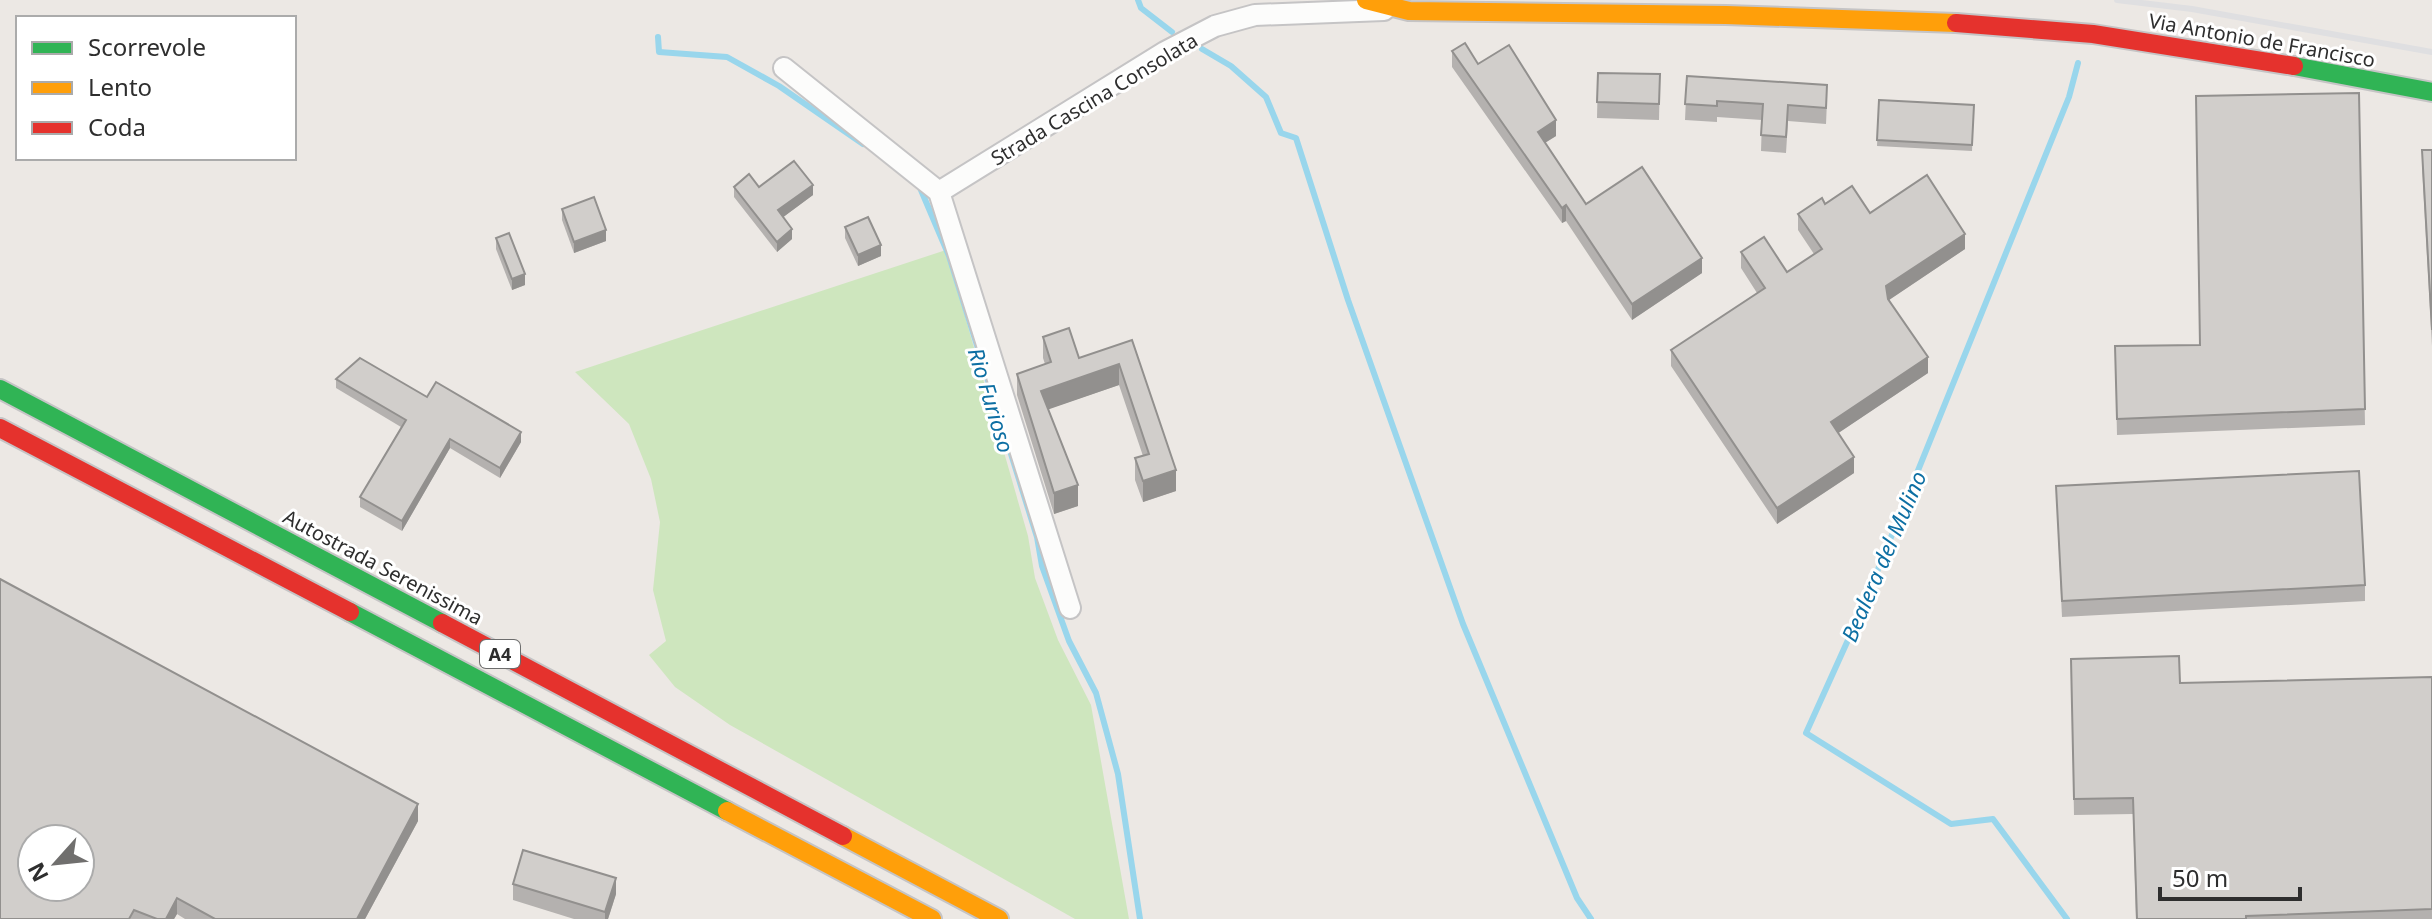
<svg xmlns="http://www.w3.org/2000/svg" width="2432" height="919" font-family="'Noto Sans',sans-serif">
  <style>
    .green { fill: #cee6be }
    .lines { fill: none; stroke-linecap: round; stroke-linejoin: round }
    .stream { stroke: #99d6ec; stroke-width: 6 }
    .street-casing { stroke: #c5c4c5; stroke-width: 24 }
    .fast-casing { stroke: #c5c4c5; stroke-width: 22 }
    .slow-casing { stroke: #c5c4c5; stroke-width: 22 }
    .jam-casing { stroke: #c5c4c5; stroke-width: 22 }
    .street { stroke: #fcfcfb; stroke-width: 20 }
    .fast { stroke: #30b455; stroke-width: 18 }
    .slow { stroke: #ff9f0a; stroke-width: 18 }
    .jam { stroke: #e5322d; stroke-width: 18 }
    .rail { stroke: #dfdfe1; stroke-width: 6 }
    .wall { fill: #b4b1af }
    .shaded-wall { fill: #92908e }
    .building { fill: #d1cecb; stroke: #92908e; stroke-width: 2; fill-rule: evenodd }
    .labels { text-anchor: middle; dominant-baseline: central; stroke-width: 6; stroke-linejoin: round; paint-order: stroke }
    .shield { fill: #fff; stroke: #6d6d6d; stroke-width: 2 }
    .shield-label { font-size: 18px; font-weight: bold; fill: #2e2e2e }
    .street-label { font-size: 20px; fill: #2e2e2e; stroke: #fff }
    .water-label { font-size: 22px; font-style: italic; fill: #0d6fa3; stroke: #fff }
  </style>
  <rect width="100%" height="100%" fill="#ece8e4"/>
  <polygon class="green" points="946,250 1028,536 1035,578 1058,640 1091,705 1129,919 1075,919 730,725 675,687 649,655 666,641 653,590 660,522 651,479 629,424 575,372"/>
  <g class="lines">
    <g class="stream">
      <polyline points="1138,0 1141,8 1172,32"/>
      <polyline points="658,37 659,52 727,57 779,86 863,144"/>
      <polyline points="1202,49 1231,66 1266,97 1281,133 1296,138 1348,300 1463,624 1577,898 1591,919"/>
      <polyline points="918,183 949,256 1037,537 1042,566 1069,641 1096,693 1118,774 1140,919"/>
      <polyline points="2067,919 1993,819 1951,824 1806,733 1862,609 2069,97 2078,63"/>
    </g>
    <defs>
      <g id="street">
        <polyline points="784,68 939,192 1070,608"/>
        <polyline points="939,192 1165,52 1215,26 1255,15 1384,10"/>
      </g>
      <g id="fast">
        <polyline points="2294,66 2432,92"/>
        <polyline points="0,389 442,623"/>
        <polyline points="350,612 727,811"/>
      </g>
      <g id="slow">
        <polyline points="1366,0 1409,11 1726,15 1956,23"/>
        <polyline points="727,811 932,919"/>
        <polyline points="843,836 999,919"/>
      </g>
      <g id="jam">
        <polyline points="1956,23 2093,34 2294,66"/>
        <polyline points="0,428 350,612"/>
        <polyline points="442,623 843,836"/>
      </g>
    </defs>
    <use href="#street" class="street-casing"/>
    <use href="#fast" class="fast-casing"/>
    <use href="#slow" class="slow-casing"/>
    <use href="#jam" class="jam-casing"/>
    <use href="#street" class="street"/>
    <use href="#fast" class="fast"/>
    <use href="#slow" class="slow"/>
    <use href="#jam" class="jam"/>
    <polyline class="rail" points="2117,0 2192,9 2432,52"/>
  </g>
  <g class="wall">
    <polygon points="1452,51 1556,136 1545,143 1586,204 1702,273 1632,320 1566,221 1562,223 1452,67"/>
    <polygon points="1598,73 1660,74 1659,120 1597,118"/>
    <polygon points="1687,76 1827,101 1826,124 1788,121 1786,153 1761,151 1762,120 1717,117 1717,122 1685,120"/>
    <polygon points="2359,93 2365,425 2117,435 2115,346 2199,345"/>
    <polygon points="1879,100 1974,105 1972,151 1877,146"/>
    <polygon points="2422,150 2432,150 2432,346 2422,166"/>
    <polygon points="734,187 759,187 813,195 783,217 792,239 777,252 734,197"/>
    <polygon points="1825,204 1870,213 1965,249 1889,300 1928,373 1838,433 1854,473 1777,524 1671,366 1671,350 1757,293 1741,268 1741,252 1787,272 1814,254 1798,230 1798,214"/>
    <polygon points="562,209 606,241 574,253 562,220"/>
    <polygon points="845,227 881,256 858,266 845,238"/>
    <polygon points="496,238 525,285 512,290 496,249"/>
    <polygon points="1043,337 1079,358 1132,340 1176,491 1143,502 1135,480 1135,458 1143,456 1119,385 1048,409 1078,506 1054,514 1017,395 1017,374 1045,364 1043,358"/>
    <polygon points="336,379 427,397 521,442 500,478 450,448 402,531 360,507 360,497 401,427 336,388"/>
    <polygon points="2056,486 2365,585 2365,601 2062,617"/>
    <polygon points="2071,659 2180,683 2432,677 2432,919 2136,919 2133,814 2074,815"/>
    <polygon points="418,821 365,919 185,919 177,914 174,919 0,919"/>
    <polygon points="513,884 616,894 608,919 574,919 513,900"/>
  </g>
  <g class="shaded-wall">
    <polygon points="1556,120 1556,136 1538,147 1538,132"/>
    <polygon points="813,185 813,195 778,221 778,210"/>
    <polygon points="1566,205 1566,221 1562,223 1562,208"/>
    <polygon points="792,229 792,239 777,252 777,242"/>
    <polygon points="606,230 606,241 574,253 574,242"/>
    <polygon points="1965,234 1965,249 1886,302 1886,286"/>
    <polygon points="881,245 881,256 858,266 858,255"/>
    <polygon points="1702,258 1702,273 1632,320 1632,304"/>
    <polygon points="525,274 525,285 512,290 512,279"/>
    <polygon points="1928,357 1928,373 1831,438 1831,422"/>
    <polygon points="1119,364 1119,385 1041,412 1041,391"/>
    <polygon points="521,432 521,442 500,478 500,468"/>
    <polygon points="450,439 450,448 402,531 402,521"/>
    <polygon points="1854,457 1854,473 1777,524 1777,508"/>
    <polygon points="1176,470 1176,491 1143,502 1143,481"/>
    <polygon points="1078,485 1078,506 1054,514 1054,493"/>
    <polygon points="418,804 418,821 365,919 357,919"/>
    <polygon points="616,878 616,894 608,919 605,919 605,912"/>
    <polygon points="177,898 177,914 174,919 166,919"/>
  </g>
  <g class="building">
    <polygon points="1465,43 1478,64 1509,45 1556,120 1538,132 1586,204 1642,167 1702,258 1632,304 1566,205 1562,208 1452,51"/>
    <polygon points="1598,73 1660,74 1659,104 1597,102"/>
    <polygon points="1687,76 1827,85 1826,108 1788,105 1786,137 1761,135 1763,104 1717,101 1717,106 1685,104"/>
    <polygon points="2359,93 2365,409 2117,419 2115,346 2200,345 2196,96"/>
    <polygon points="1879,100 1974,105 1972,145 1877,140"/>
    <polygon points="2422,150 2432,150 2432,330"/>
    <polygon points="794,161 813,185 778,210 792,229 777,242 734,187 749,174 759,187"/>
    <polygon points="1927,175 1965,234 1886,286 1888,299 1928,357 1831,422 1854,457 1777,508 1671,350 1765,288 1741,252 1764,237 1787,272 1822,249 1798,214 1822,198 1825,204 1852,186 1870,213"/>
    <polygon points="594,197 606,230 574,242 562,209"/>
    <polygon points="868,217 881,245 858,255 845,227"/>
    <polygon points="509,233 525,274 512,279 496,238"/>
    <polygon points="1069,328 1079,358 1132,340 1176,470 1143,481 1135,458 1149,454 1119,364 1041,391 1078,485 1054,493 1017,374 1051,362 1043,337"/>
    <polygon points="360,358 427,397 436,382 521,432 500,468 450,439 402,521 360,497 406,420 336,379"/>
    <polygon points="2359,471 2365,585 2062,601 2056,486"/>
    <path d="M0,579L418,804L357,919H215L177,898L166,919H157L134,910L129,919H0ZM32,839H80V887H32Z"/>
    <polygon points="2179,656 2180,683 2432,677 2432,909 2246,916 2246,919 2137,919 2133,798 2074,799 2071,659"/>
    <polygon points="523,850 616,878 605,912 513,884"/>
  </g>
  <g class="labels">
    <rect class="shield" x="480" y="640" width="40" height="28" rx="6"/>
    <g class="shield-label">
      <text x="500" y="654">A4</text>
    </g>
    <g class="street-label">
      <text transform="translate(2262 40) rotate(10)">Via Antonio de Francisco</text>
      <text transform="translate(1094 99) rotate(-31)">Strada Cascina Consolata</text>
      <text transform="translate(383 567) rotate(28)">Autostrada Serenissima</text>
    </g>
    <g class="water-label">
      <text transform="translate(992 400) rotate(73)">Rio Furioso</text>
      <text transform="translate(1883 556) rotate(-67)">Bealera del Mulino</text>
    </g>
  </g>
  <rect x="16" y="16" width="280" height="144" fill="#ffffff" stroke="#ababab" stroke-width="2"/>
  <rect x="32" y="42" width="40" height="12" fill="#30b455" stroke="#ababab" stroke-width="2"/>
  <text x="88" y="56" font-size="24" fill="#2e2e2e">Scorrevole</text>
  <rect x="32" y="82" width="40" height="12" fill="#ff9f0a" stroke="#ababab" stroke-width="2"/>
  <text x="88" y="96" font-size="24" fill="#2e2e2e">Lento</text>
  <rect x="32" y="122" width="40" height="12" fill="#e5322d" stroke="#ababab" stroke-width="2"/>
  <text x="88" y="136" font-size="24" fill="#2e2e2e">Coda</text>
  <g transform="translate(56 863) rotate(243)"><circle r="38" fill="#ffffff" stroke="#ababab" stroke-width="2"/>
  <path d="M0-6L14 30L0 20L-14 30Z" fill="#706f6e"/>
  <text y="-12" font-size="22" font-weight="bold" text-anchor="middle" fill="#2e2e2e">N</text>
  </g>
  <path d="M2160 887v12h140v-12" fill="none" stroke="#2e2e2e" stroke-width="4"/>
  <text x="2172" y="887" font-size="24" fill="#2e2e2e" stroke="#ffffff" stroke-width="6" paint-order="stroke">50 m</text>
</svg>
